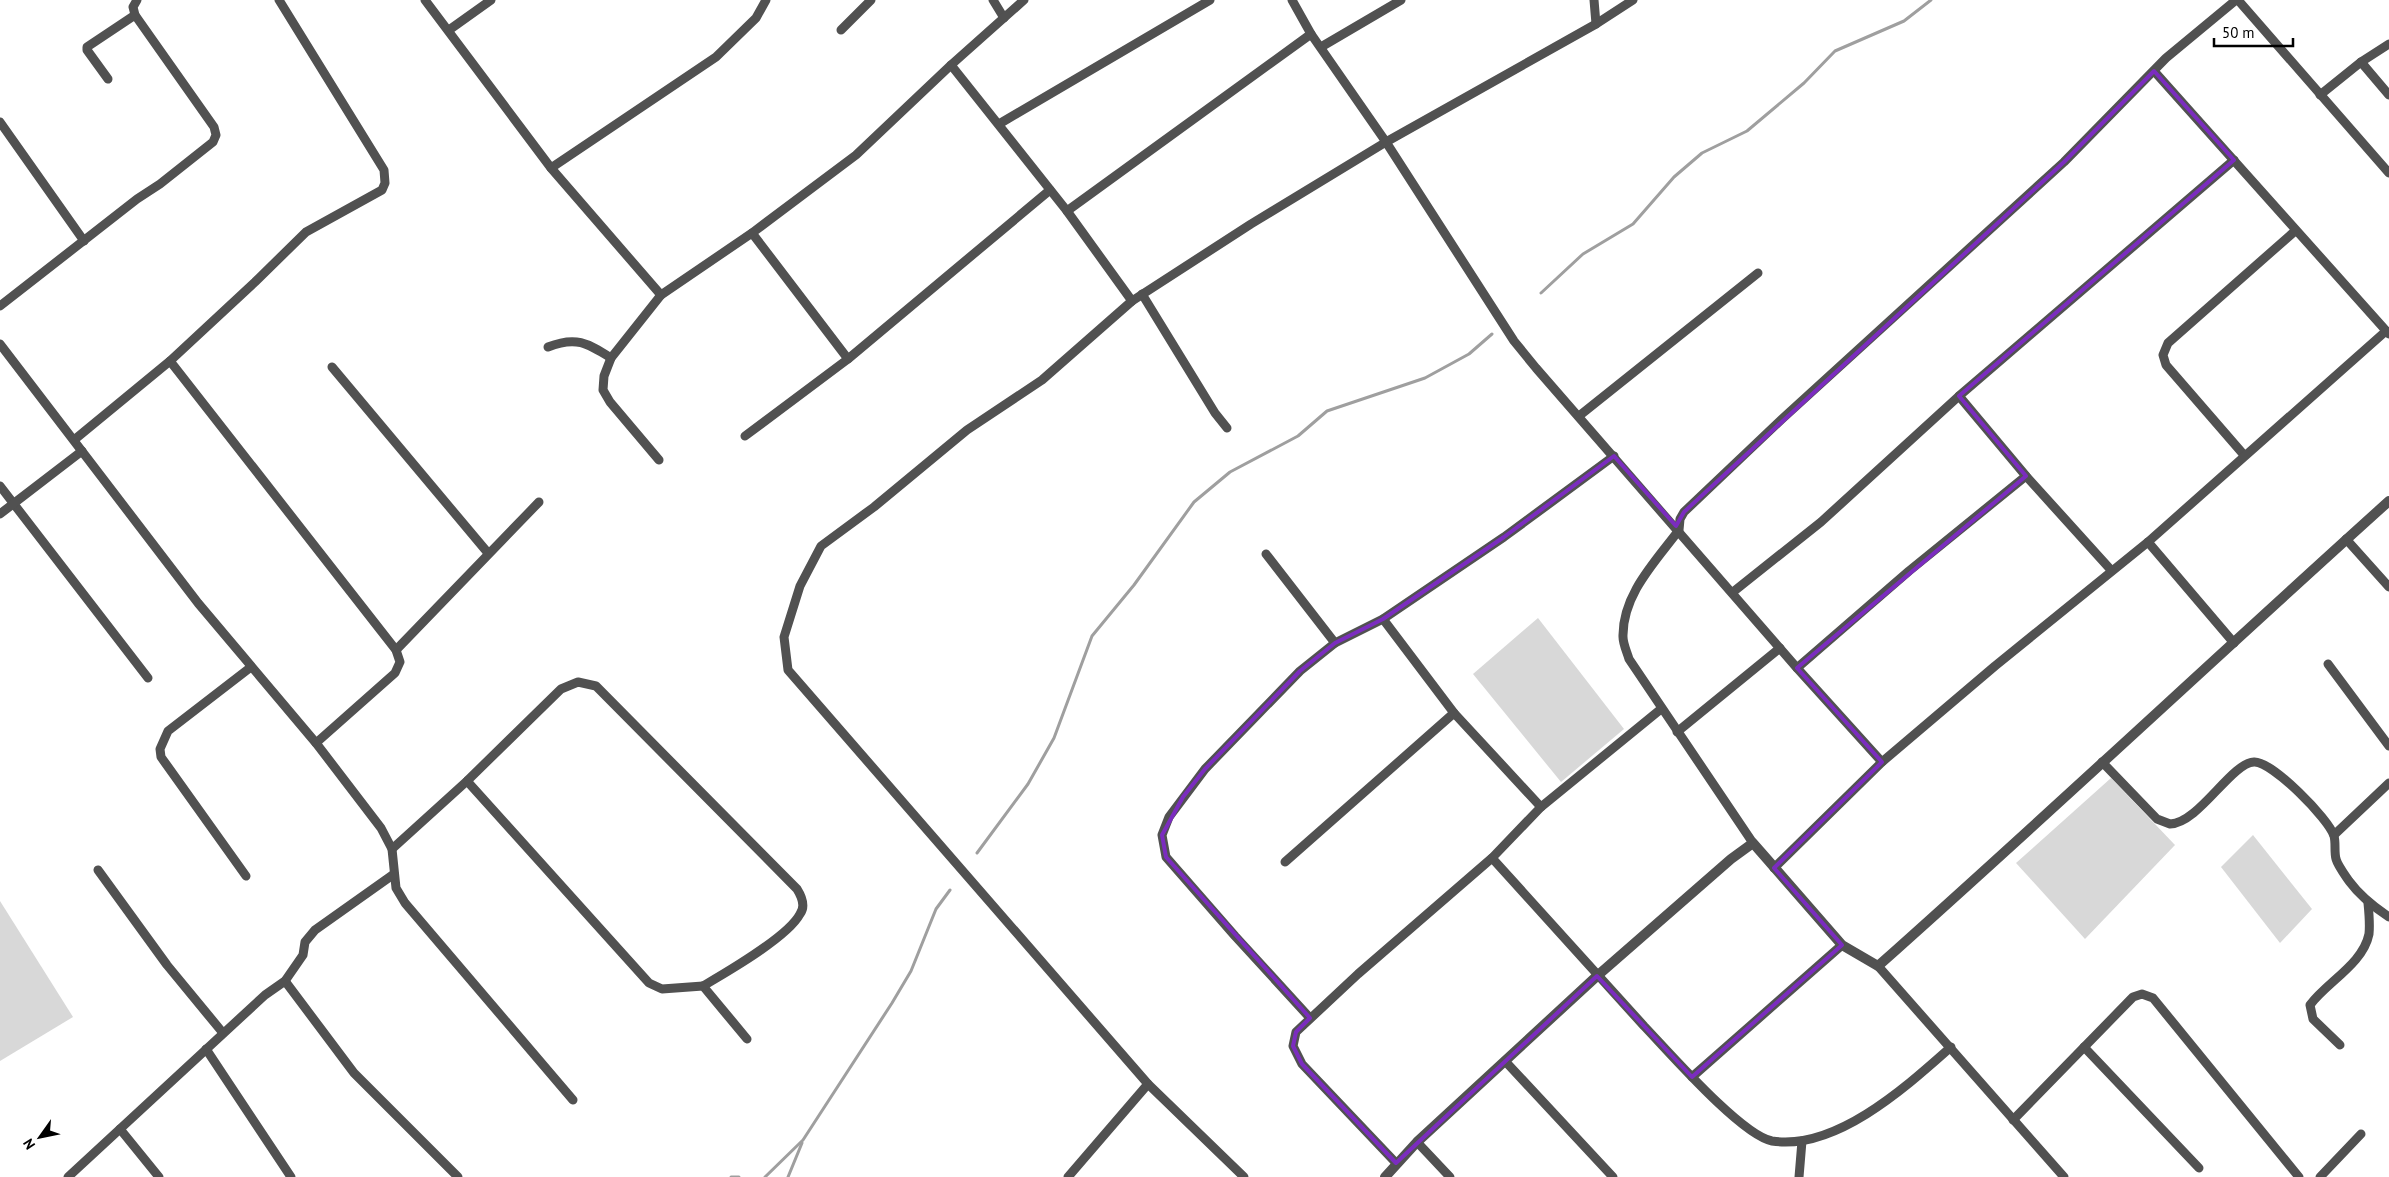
<svg xmlns="http://www.w3.org/2000/svg" width="2389" height="1177" font-family="'PT Sans',sans-serif">
  <style>
    .green { fill: #d8d8d8 }
    .lines { fill: none; stroke-linecap: round; stroke-linejoin: round }
    .stream { stroke: #9f9f9f; stroke-width: 3 }
    .minor { stroke: #515151; stroke-width: 9 }
    .tertiary { stroke: #515151; stroke-width: 10 }
    .marked { fill: none; stroke: #7b2cbf; stroke-width: 4; stroke-linejoin: round }
  </style>
  <rect width="100%" height="100%" fill="#fff"/>
  <g class="green">
    <polygon points="1538,618 1624,729 1561,782 1473,674"/>
    <polygon points="2111,778 2175,845 2085,939 2016,863"/>
    <polygon points="2253,835 2312,909 2280,943 2221,867"/>
    <polygon points="0,901 73,1017 0,1061"/>
  </g>
  <g class="lines">
    <g class="stream">
      <polyline points="1541,293 1583,254 1633,224 1674,177 1702,153 1747,131 1804,83 1835,51 1904,21 1931,0"/>
      <polyline points="977,853 1028,784 1054,738 1092,636 1134,585 1194,502 1230,472 1298,436 1327,411 1425,378 1469,354 1492,334"/>
      <polyline points="731,1177 739,1177"/>
      <polyline points="765,1177 803,1140 892,1003 911,971 936,909 950,890"/>
      <polyline points="788,1177 802,1143"/>
    </g>
    <g class="minor">
      <polyline points="425,0 551,168 661,295"/>
      <polyline points="993,0 1004,18"/>
      <polyline points="1292,0 1311,34 1386,142 1514,341 1536,368 1797,668 1882,762"/>
      <polyline points="1594,0 1596,24"/>
      <polyline points="2238,0 2389,173"/>
      <polyline points="449,30 491,0"/>
      <polyline points="841,30 871,0"/>
      <polyline points="1321,47 1401,0"/>
      <polyline points="2361,62 2389,95"/>
      <polyline points="951,65 1067,211 1132,301"/>
      <polyline points="2154,71 2389,334"/>
      <polyline points="108,79 87,50 87,47 135,15"/>
      <polyline points="2320,95 2361,62 2389,44"/>
      <polyline points="0,122 84,241"/>
      <polyline points="999,124 1210,0"/>
      <polyline points="551,168 716,57 756,18 766,0"/>
      <polyline points="1067,211 1311,34"/>
      <polyline points="752,233 848,359"/>
      <polyline points="1142,294 1215,413 1227,428"/>
      <polyline points="0,306 137,199 160,184 213,142 216,135 214,127 135,15 133,7 137,0"/>
      <polyline points="0,344 198,603 316,743 381,828 392,849 396,888 405,903 573,1100"/>
      <path d="M548,347C576,336 587,343 611,358"/>
      <polyline points="170,361 396,650 400,662 395,673 316,743"/>
      <polyline points="332,367 488,553"/>
      <polyline points="1959,396 2026,476 2111,570"/>
      <polyline points="1579,416 1758,273"/>
      <polyline points="745,436 848,359 1050,190"/>
      <polyline points="74,440 170,361 255,282 306,232 382,190 385,183 384,170 279,0"/>
      <polyline points="2244,455 2166,365 2163,355 2168,343 2295,231"/>
      <polyline points="659,460 610,402 603,390 604,376 611,358 661,295 752,233 856,155 951,65 1024,0"/>
      <polyline points="0,486 148,678"/>
      <polyline points="0,514 82,451"/>
      <polyline points="2346,539 2389,587"/>
      <polyline points="2148,542 2234,643"/>
      <polyline points="1266,554 1335,643"/>
      <polyline points="1733,592 1821,522 1959,396 2234,160"/>
      <polyline points="1383,619 1454,713 1541,807"/>
      <polyline points="396,650 539,502"/>
      <polyline points="2328,664 2389,746"/>
      <polyline points="1797,668 1909,571 2026,476"/>
      <polyline points="1677,732 1780,648"/>
      <path d="M2102,762L2157,819L2170,824C2199,823 2231,763 2254,762C2272,761 2329,819 2334,836C2336,843 2334,851 2336,859C2338,866 2345,875 2349,881C2360,896 2374,907 2389,917"/>
      <polyline points="467,781 649,983 662,989 703,986 747,1039"/>
      <polyline points="2334,835 2389,783"/>
      <path d="M1753,843L1629,659C1627,652 1623,644 1623,637C1622,595 1655,562 1679,530L1680,519L1684,512L1782,419L2064,162L2166,58L2236,0"/>
      <path d="M392,849L467,781L561,689L578,682L596,686L797,889C802,897 806,906 800,914C788,937 727,972 703,986"/>
      <path d="M1492,858C1542,914 1593,970 1644,1026C1668,1051 1741,1135 1772,1141C1836,1151 1907,1086 1951,1047"/>
      <polyline points="1285,862 1454,713"/>
      <polyline points="1774,868 1882,762 1995,666 2148,542 2386,331"/>
      <polyline points="98,870 167,965 223,1033"/>
      <polyline points="246,876 161,757 160,749 168,731 251,667"/>
      <polyline points="1878,966 2064,1177"/>
      <polyline points="285,981 354,1073 458,1177"/>
      <polyline points="1310,1018 1235,936 1166,857 1162,835 1169,817 1205,769 1300,671 1335,643 1383,619 1504,537 1614,456"/>
      <path d="M2340,1045L2313,1019L2310,1005C2327,982 2363,964 2369,934C2370,924 2369,913 2368,903"/>
      <polyline points="2084,1047 2199,1168"/>
      <polyline points="206,1049 291,1177"/>
      <polyline points="1505,1061 1613,1177"/>
      <polyline points="1692,1077 1842,945"/>
      <polyline points="2013,1120 2133,997 2142,994 2153,998 2299,1177"/>
      <polyline points="120,1129 159,1177"/>
      <polyline points="1417,1142 1450,1177"/>
      <polyline points="1396,1163 1302,1064 1293,1046 1296,1032 1358,974 1492,858 1541,807 1661,709"/>
      <polyline points="68,1177 265,995 285,981 303,955 305,942 315,930 394,874"/>
      <polyline points="1068,1177 1148,1084"/>
      <polyline points="1244,1177 1148,1084 788,670 784,637 800,586 821,546 874,507 967,430 1042,380 1132,301 1251,224 1386,142 1596,24 1633,0"/>
      <polyline points="1799,1177 1802,1141"/>
      <polyline points="2320,1177 2361,1134"/>
    </g>
    <path class="tertiary" d="M1385,1177L1417,1142L1597,976L1731,859L1753,843L1842,945L1878,966C2050,813 2218,655 2389,501"/>
  </g>
  <path class="marked" d="M2154,71L2234,160L1959,396L2026,476L1797,668L1882,762L1774,868L1842,945L1692,1077L1597,976L1396,1163L1302,1064L1293,1046L1296,1032L1310,1018L1166,857L1162,835L1183,797L1205,769L1300,671L1335,643L1383,619L1504,537L1614,456L1676,526L1684,512L2064,162Z"/>
  <g transform="translate(40 1137) rotate(237)" stroke="#ffffff" stroke-width="4" paint-order="stroke">
  <path d="M0-4L9 19L0 12L-9 19Z" fill="#000000"/>
  <text y="-8" font-size="14" font-weight="bold" text-anchor="middle" fill="#000000">N</text>
  </g>
  <path d="M2214 38v8h79v-8" fill="none" stroke="#000000" stroke-width="2.5"/>
  <text x="2222" y="38" font-size="15" fill="#000000" stroke="#ffffff" stroke-width="4" paint-order="stroke">50 m</text>
</svg>
